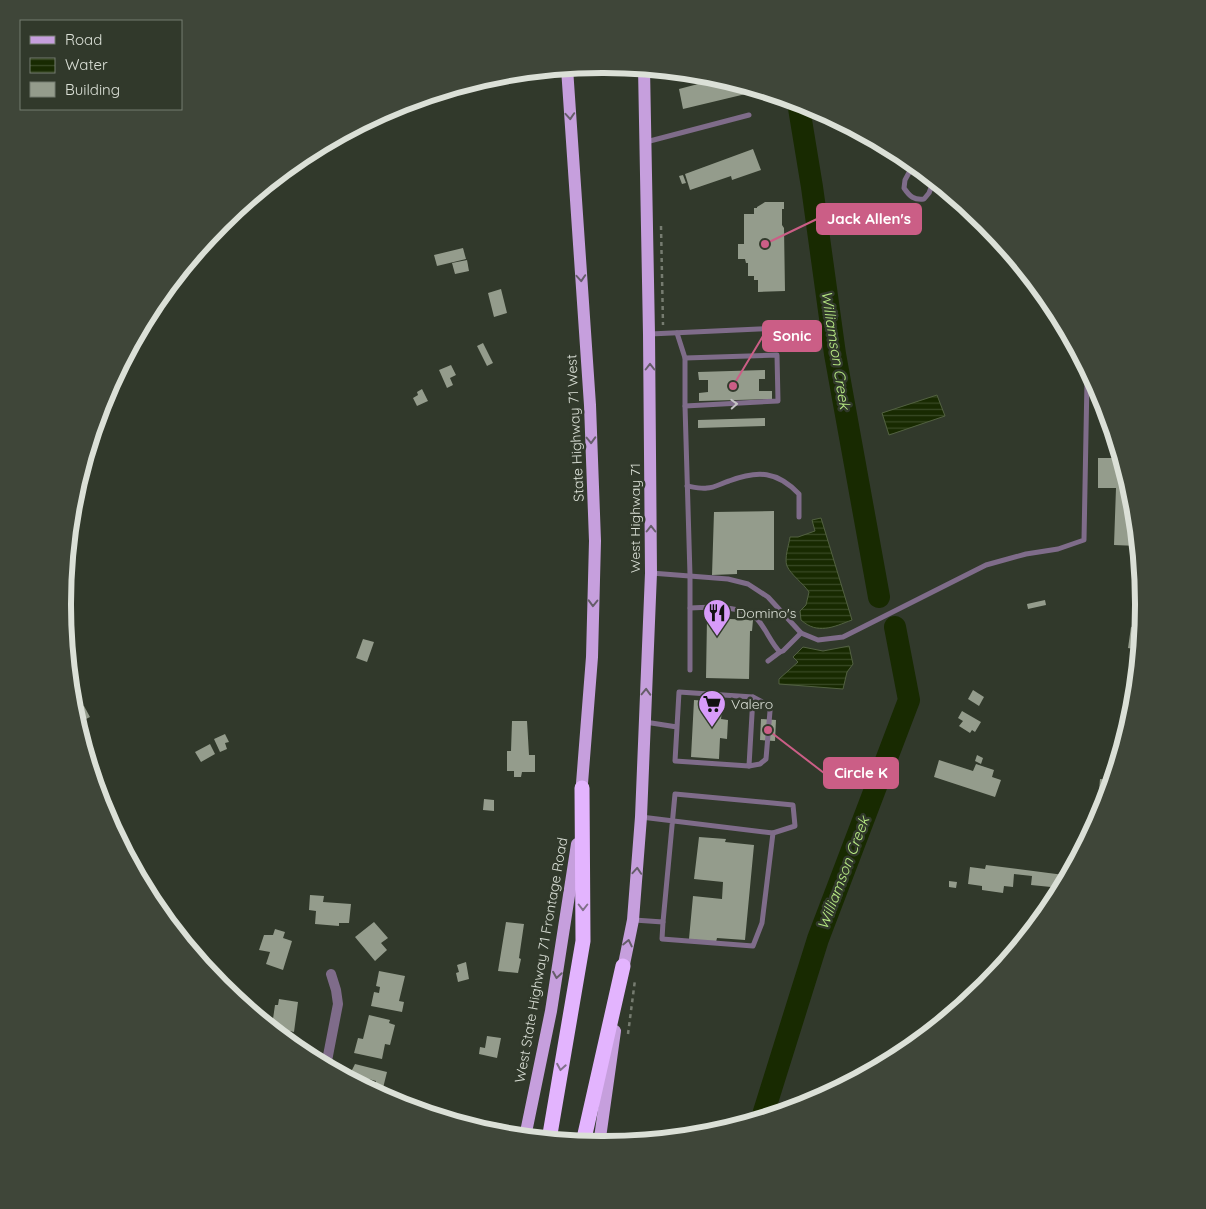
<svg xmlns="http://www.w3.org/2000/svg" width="1206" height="1209" font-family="Quicksand,sans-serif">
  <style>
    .water { fill: url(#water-rules); stroke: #526141 }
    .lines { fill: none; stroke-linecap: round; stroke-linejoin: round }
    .river { stroke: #182a01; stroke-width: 22 }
    .building { fill: #949c8c }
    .path { stroke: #767c70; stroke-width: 2.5; stroke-dasharray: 4 4; stroke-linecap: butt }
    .service { stroke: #7f6c8a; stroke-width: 5 }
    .minor { stroke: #7f6c8a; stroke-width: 10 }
    .primary { stroke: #c69fdd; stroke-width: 12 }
    .motorway { stroke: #e3b4fe; stroke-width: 15 }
    .oneway { stroke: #655d69 }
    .oneway2 { stroke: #c4c3c4 }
    .oneway3 { stroke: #81708a }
    .labels { text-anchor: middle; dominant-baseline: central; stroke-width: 5; stroke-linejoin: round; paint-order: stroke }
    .street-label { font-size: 14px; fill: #dbe0d7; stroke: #31392b }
    .poi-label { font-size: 14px; fill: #dbe0d7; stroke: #31392b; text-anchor: start }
    .water-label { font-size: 15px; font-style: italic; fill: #b9ec85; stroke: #31392b }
    .rim { fill: none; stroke: #dbe0d7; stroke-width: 6 }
    .leader { fill: none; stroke: #cb5e86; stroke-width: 2 }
    .callout-dot { fill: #cb5e86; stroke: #31392b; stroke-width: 2 }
    .callout { fill: #cb5e86; stroke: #cb5e86; stroke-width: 2 }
    .callout-label { font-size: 15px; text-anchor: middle; font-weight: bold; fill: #fff }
  </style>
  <defs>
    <pattern id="water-rules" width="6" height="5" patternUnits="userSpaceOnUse" patternTransform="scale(1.25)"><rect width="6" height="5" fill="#182a01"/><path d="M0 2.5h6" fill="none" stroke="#394925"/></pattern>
  </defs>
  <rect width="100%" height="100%" fill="#31392b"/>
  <g class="water">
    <polygon points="937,395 945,416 889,435 882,413"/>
    <path d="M821,518L852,620C833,627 818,635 801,620L800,611L806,605L809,592C803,583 791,575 787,566C784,558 789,545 790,537H798L815,531L812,520Z"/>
    <polygon points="849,646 853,664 847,672 843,689 779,684 779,679 798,662 793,657 803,647 823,651"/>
  </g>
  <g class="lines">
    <g class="river">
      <polyline points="798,102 812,187 835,354 879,597"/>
      <polyline points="762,1118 818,939 909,700 895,627"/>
    </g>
  </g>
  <g class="building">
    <polygon points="721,78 753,88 754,92 683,109 679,89"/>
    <polygon points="753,149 761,170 732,180 731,176 690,190 685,174"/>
    <polygon points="683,175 686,183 682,184 679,176"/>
    <polygon points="765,202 784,202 784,209 782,209 782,225 784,228 785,291 758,292 758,280 754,280 754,276 748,276 748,263 746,263 745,259 738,259 738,244 744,244 744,214 754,214 754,208 757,208 757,207"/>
    <polygon points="463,248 466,259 437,266 434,255"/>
    <polygon points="467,260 469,271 455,274 452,263"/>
    <polygon points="501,289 507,313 494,317 488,293"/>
    <polygon points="483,343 493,363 487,366 477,346"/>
    <polygon points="451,365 456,375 450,378 453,385 447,388 439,370"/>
    <polygon points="765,370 765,379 759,379 759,391 772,391 772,399 699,401 699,393 708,392 708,380 699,380 698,372"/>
    <polygon points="422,389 428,401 417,406 413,398 418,395 417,392"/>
    <polygon points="765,418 765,426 698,428 698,420"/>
    <polygon points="1117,446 1133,499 1138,546 1114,545 1116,488 1098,488 1098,458 1116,458"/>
    <polygon points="774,511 774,570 737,570 737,574 712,575 714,512"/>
    <polygon points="1045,600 1046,605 1028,609 1027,604"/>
    <polygon points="707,618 753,620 752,631 750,631 749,679 706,678"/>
    <polygon points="1131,627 1141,629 1139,650 1128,648"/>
    <polygon points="363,639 374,642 367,662 356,658"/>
    <polygon points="973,690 984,697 979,706 968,699"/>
    <polygon points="694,700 723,702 721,719 728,720 727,739 720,738 719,759 691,757"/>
    <polygon points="84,706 90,717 82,721 76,710"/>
    <polygon points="962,711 981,722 975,732 972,730 970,733 959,726 963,721 958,718"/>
    <polygon points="761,719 776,720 775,741 760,740"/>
    <polygon points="512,721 527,721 529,755 535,755 535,772 522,772 521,777 514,777 514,771 507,771 507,751 511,751"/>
    <polygon points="225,734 229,742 225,743 227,749 220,752 214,739"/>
    <polygon points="210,744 215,754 201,762 195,752"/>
    <polygon points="977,755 983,758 981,764 975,761"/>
    <polygon points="939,760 973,771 976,764 994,770 992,777 1001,780 995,797 934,777"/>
    <polygon points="1100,779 1112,780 1104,804 1098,803"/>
    <polygon points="484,799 494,800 494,811 483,810"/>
    <polygon points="699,837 726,839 725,842 754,845 745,940 717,938 716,942 689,939 693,896 722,899 723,882 694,879"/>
    <polygon points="986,865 1064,875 1063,885 1061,888 1031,885 1032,876 1014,874 1013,887 1004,886 1003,893 982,890 982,886 968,884 970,867 985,869"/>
    <polygon points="949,881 957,882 956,888 949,887"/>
    <polygon points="310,895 324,896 323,902 351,904 349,923 339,923 339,926 315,924 316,911 309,910"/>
    <polygon points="374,922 388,938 381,943 387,950 375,961 355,937"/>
    <polygon points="506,922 524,924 519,958 521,959 518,973 498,971"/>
    <polygon points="275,929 285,932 283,938 292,941 283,970 266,964 270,952 259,950 264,935 273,935"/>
    <polygon points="466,962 469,979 458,982 456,973 459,972 457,965"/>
    <polygon points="379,971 405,976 399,1001 404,1002 402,1012 371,1006 374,992 379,993 380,987 376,986"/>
    <polygon points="279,999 298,1002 294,1032 290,1031 289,1039 283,1038 274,1030 274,1027 272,1026 275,1005 278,1005"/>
    <polygon points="369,1015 390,1020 389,1023 395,1025 390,1045 385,1044 382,1059 354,1053 358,1038 363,1039"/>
    <polygon points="487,1036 501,1038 497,1058 479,1054 480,1047 485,1048"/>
    <polygon points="355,1064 387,1072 381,1096 374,1092 376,1081 350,1074"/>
    <polygon points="480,1120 503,1124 501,1135 479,1129"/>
  </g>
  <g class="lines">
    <g class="path">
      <polyline points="661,226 663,325"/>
      <polyline points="628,1034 635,980"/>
    </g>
    <g class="service">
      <polyline points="646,142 749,115"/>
      <path d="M916,165L912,167L905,180L904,188C910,197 914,200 924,199L929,193L934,180"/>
      <polyline points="677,333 685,358 685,406 690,575 690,670"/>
      <polyline points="650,334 779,328"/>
      <polyline points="685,406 778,401 777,355 685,358"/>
      <path d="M687,486C693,487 701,489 707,488C714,488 722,483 729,481C758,470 777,471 799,494V517"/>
      <polyline points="651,573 728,579 748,584 768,597 801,633 818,640 843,637 986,565 1026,554 1058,549 1084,540 1087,380 1093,380"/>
      <path d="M690,608C708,607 745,605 758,620C766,629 771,643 780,652L783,651L801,633"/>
      <polyline points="768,661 780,652"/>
      <polyline points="645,722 677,727 679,692 753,697 749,766 675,761 677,727"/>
      <polyline points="749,766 760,764 766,759 770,711 766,704 753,697"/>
      <polyline points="634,920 663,922 675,794 793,805 795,826 773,833 641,817"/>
      <polyline points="663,922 662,939 753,946 762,923 773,833"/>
    </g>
    <polyline class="minor" points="326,1066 338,1004 336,990 331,974"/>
    <g class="primary">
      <polyline points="567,68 590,405 595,541 592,657 581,796"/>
      <polyline points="622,974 633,920 641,817 651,573 649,334 644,68"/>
      <polyline points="525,1137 551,1011 577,844"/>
      <polyline points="599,1145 615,1031"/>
    </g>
    <g class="motorway">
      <polyline points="549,1140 583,941 582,788"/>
      <polyline points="583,1143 623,966"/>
    </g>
  </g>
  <defs><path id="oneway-chevron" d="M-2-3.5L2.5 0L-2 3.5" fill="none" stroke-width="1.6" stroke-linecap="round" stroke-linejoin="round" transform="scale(1.25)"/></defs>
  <g class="oneway">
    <use href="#oneway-chevron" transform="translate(570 116) rotate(86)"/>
    <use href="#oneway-chevron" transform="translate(581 278) rotate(86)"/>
    <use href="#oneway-chevron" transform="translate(650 367) rotate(-90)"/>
    <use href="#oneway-chevron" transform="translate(591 440) rotate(88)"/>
    <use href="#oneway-chevron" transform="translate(651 529) rotate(-90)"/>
    <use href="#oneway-chevron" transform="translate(593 603) rotate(91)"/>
    <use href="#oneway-chevron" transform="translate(646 692) rotate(-88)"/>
    <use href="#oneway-chevron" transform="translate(637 871) rotate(-86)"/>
    <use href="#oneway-chevron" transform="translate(628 943) rotate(-78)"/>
    <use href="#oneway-chevron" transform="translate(557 975) rotate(99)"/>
  </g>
  <use class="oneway2" href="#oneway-chevron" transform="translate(734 404) rotate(-3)"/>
  <g class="oneway3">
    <use href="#oneway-chevron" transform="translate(583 907) rotate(90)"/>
    <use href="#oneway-chevron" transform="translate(561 1067) rotate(100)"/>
  </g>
  <defs>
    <symbol id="restaurant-pin" viewBox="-11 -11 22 30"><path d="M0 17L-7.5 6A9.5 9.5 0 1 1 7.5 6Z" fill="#d79bf9" stroke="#31392b"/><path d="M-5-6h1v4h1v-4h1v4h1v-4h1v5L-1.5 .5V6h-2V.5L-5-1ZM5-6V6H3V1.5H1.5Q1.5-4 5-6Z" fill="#111"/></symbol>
    <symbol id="supermarket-pin" viewBox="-11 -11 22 30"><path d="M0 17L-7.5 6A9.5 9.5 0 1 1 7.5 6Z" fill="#d79bf9" stroke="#31392b"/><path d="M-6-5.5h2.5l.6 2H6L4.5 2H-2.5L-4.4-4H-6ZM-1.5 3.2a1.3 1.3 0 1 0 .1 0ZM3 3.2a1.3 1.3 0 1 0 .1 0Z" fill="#111"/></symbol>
  </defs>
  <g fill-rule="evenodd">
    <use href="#restaurant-pin" x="701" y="597" width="32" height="43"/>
    <use href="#supermarket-pin" x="696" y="688" width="32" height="43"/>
  </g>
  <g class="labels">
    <g class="street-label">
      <text transform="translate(575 428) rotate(-93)">State Highway 71 West</text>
      <text transform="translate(635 518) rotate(-90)">West Highway 71</text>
      <text transform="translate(541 960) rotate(-80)">West State Highway 71 Frontage Road</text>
    </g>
    <g class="poi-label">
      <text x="736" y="613">Domino's</text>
      <text x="731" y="704">Valero</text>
    </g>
    <g class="water-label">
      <text transform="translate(836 350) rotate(81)">Williamson Creek</text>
      <text transform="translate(843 873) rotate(-69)">Williamson Creek</text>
    </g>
  </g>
  <path d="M0 0H1206V1209H0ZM602 73H604A531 531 0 0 1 1135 604V605A531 531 0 0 1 604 1136H602A531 531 0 0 1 71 605V604A531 531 0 0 1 602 73Z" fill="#3f4639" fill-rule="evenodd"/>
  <path class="rim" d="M602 73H604A531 531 0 0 1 1135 604V605A531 531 0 0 1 604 1136H602A531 531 0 0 1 71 605V604A531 531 0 0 1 602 73Z"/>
  <path class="leader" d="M765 244L817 219M733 386L763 336M768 730L824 773"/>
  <g class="callout-dot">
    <circle cx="765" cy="244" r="5"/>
    <circle cx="733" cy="386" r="5"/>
    <circle cx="768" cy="730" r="5"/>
  </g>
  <g class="callout">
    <rect x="817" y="204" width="104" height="30" rx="5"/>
    <rect x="763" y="321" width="58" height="30" rx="5"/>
    <rect x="824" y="758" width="74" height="30" rx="5"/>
  </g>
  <g class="callout-label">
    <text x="869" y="224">Jack Allen's</text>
    <text x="792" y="341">Sonic</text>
    <text x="861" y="778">Circle K</text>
  </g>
  <rect x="20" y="20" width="162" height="90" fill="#31392b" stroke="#757c70"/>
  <rect x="30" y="36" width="25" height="8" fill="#c69fdd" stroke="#757c70"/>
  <text x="65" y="45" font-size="15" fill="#dbe0d7">Road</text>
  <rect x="30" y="58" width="25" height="15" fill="url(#water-rules)" stroke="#757c70"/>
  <text x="65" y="70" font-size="15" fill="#dbe0d7">Water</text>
  <rect x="30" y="82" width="25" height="15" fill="#949c8c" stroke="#757c70"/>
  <text x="65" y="95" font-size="15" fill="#dbe0d7">Building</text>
</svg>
